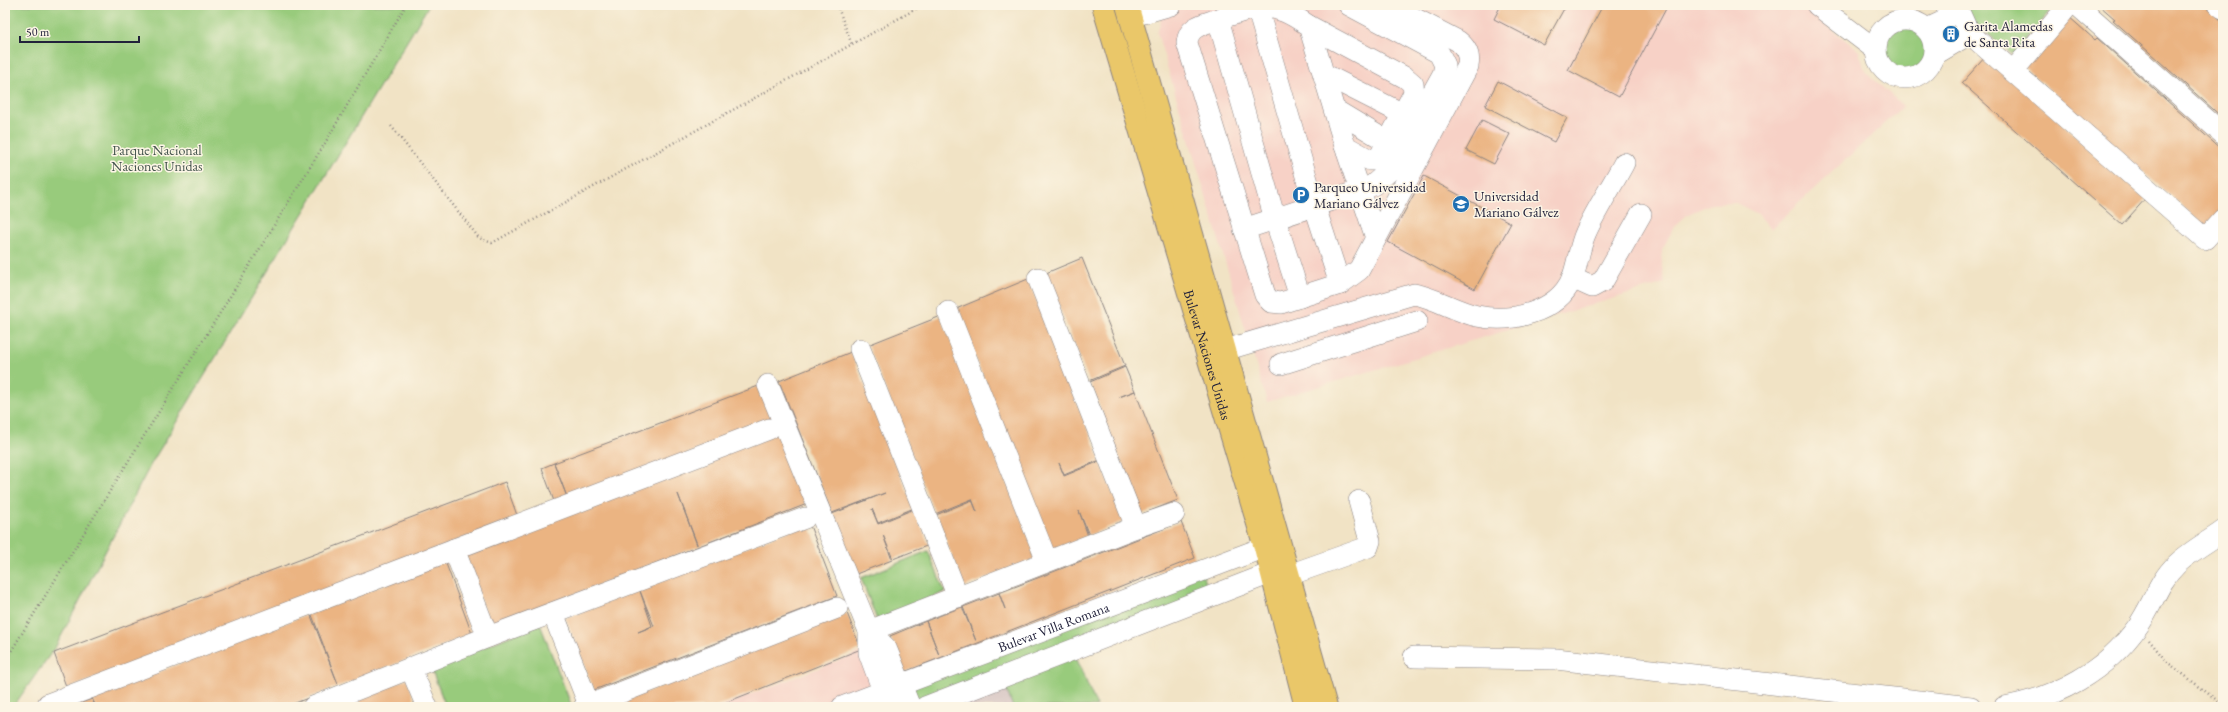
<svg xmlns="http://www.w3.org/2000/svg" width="2228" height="712" font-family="'EB Garamond',serif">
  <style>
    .built { fill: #f7d1c6 }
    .industrial { fill: #d2bfbf }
    .green { fill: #98cb7c; stroke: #5d765c }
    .building { fill: #ebb482; fill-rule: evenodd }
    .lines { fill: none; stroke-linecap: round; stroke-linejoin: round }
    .minor-casing { stroke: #8a8280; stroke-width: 22 }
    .major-casing { stroke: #8a8280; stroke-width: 24 }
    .path { stroke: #8a8280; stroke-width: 2.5; stroke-dasharray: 1 3; stroke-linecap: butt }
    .minor { stroke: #fff; stroke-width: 21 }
    .major { stroke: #eac769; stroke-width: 22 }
    .labels { text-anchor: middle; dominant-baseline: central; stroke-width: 3; stroke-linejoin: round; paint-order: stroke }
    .poi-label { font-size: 14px; fill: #22223b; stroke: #fcf5e5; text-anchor: start }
    .park-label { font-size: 14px; fill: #45554e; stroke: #fcf5e5 }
    .street-label { font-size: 14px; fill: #22223b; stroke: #fcf5e5 }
  </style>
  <rect width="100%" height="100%" fill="#fcf5e5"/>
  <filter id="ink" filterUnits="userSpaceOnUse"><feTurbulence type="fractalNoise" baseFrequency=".025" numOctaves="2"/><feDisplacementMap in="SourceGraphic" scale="8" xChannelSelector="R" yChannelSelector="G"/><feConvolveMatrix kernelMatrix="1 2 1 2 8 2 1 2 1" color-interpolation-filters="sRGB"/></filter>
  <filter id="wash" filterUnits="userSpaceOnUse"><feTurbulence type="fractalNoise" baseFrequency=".012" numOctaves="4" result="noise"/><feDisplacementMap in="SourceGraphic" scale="16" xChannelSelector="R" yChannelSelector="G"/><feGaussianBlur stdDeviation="0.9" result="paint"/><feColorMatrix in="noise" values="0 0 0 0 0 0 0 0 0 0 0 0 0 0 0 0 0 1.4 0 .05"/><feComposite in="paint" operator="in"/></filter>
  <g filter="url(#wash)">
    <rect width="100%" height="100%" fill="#f1e3c5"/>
    <g class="built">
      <polygon points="1156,5 1802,5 1859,51 1862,63 1867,73 1903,106 1771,229 1758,214 1736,203 1711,204 1686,215 1675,225 1662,250 1662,267 1665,283 1267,402 1157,32 1161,21"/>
      <polygon points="863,651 880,692 842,707 718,707"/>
    </g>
    <polygon class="industrial" points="1004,683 1013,707 942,707"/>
    <g class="green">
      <polygon points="5,5 429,5 151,464 56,646 13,707 5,707"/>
      <polygon points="1969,5 2056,5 2016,51 2011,53 1971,20 1968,13"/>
      <circle cx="1905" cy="49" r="22"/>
      <polygon points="928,551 945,592 877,620 861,578"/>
      <polygon points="1202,570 1210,597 924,707 842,707"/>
      <polygon points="540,624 572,707 446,707 431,668"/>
      <polygon points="1075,655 1097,707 1013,707 1004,683"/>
    </g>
    <g id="blocks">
      <g class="building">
        <polygon points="1501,5 1566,5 1544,45 1494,19"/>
        <polygon points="1603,5 1668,5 1619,97 1568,70"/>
        <polygon points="2099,5 2204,5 2221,20 2223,22 2223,118 2113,20 2115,19"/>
        <polygon points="2068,16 2095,40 2097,38 2223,151 2223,212 2208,229 2024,67"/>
        <polygon points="1986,56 2146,198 2122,225 1962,83"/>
        <polygon points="1498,81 1567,118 1554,142 1485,106"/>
        <polygon points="1482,120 1510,134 1494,164 1466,150"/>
        <polygon points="1424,176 1511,223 1475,289 1388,242"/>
        <polygon points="1082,258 1125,366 1089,381 1046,273"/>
        <polygon points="1028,279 1100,460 1064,475 1059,463 1064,476 1100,461 1124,521 1089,535 1079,511 1088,536 1052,550 956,309"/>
        <polygon points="941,316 1037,558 964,587 936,515 972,500 977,512 972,499 935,514 868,345"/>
        <polygon points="851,352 914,508 878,523 872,509 878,524 914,509 929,545 893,559 883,535 892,560 856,574 832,514 885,493 832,513 779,381"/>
        <polygon points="1125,367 1135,391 1119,397 1135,391 1178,500 1142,514 1090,382"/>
        <polygon points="761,385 775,421 555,504 542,468 554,463 567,497 554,463"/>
        <path d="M780,431L807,504L491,627L464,554ZM678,494L697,544V545Z"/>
        <polygon points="505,482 518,518 67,689 54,653"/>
        <polygon points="1181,522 1195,558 904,672 890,636 926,621 939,655 926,621 962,607 976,641 963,607 999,593 1005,609 999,593"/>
        <path d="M809,523L837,596L594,690L566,618ZM640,591L654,626L638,632L652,626Z"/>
        <path d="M445,561L472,634L285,707H96L92,698ZM312,615L338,684L311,616Z"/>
        <polygon points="847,613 861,649 727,702 713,707 608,707"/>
        <polygon points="407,679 417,707 335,707"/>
        <polygon points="92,699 95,707 70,707"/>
      </g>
    </g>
  </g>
  <g filter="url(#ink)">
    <use href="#blocks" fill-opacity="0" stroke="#8a8280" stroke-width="1"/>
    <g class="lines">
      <defs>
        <g id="minor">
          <polyline points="1817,5 1876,50"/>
          <polyline points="1956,5 1966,27 1978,41 2205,239 2223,219"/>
          <polyline points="2077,5 2223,134"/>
          <polyline points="2219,5 2223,8"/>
          <polyline points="1257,7 1218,19 1275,219 1300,297"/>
          <polyline points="1130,17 1171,5"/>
          <path d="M1218,19C1204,24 1188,26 1187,43L1265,295L1271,302L1281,303L1340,284L1359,270L1468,66C1470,56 1467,48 1458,41L1389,5"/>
          <circle cx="1905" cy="49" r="29"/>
          <polyline points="1309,26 1406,78 1413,84 1414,93 1380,156 1374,160 1370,160 1345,146"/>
          <polyline points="1927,29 1944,21 1952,5"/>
          <polyline points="1934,55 1971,33"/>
          <polyline points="2013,71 2069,5"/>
          <polyline points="1324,74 1403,114"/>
          <polyline points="1335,110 1388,142"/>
          <polyline points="1244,229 1359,191 1373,185 1389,171 1443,74 1445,65 1439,53 1349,5"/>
          <polyline points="1038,278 1136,527"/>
          <polyline points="1572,278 1592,287 1603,281 1641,214"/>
          <path d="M1340,284L1315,207L1257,7C1278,6 1292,14 1309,26L1345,146L1376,238"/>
          <polyline points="948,312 1047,561"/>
          <polyline points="860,349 958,597"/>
          <path d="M1225,350L1414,294C1436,298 1455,311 1477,316C1510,323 1557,313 1572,279C1578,264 1579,247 1586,232C1597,208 1612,186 1624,163"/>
          <polyline points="1281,364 1417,321"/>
          <polyline points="768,385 869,631 869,653 889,707"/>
          <polyline points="454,549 488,637"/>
          <polyline points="1289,575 1368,547 1370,541 1359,501"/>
          <polyline points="553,613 589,705"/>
          <polyline points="869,631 1136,527 1174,514"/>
          <polyline points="869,631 886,648 910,707"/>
          <polyline points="1414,657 1556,659 1971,707"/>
          <polyline points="411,669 427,707"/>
          <polyline points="48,704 769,429"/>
          <polyline points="313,707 488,637 805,518"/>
          <polyline points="584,707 837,608"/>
          <path id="s1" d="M842,707L1265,547"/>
          <polyline points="925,707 1271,573"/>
          <path d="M2004,707C2057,698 2106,671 2138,626C2152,607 2158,582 2176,565C2189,552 2208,542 2223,531"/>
        </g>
        <g id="major">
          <path id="s2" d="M1103,5L1265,547L1306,707"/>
          <polyline points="1127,5 1326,707"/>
        </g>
      </defs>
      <use href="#minor" class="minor-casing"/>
      <use href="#major" class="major-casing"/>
      <g class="path">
        <polyline points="837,5 852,45"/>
        <polyline points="1068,5 1083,5"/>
        <polyline points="391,126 479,238 492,243 923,5"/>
        <polyline points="2149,640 2166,661 2223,705"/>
        <polyline points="5,661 325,143 406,5"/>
      </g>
      <use href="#minor" class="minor"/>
      <use href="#major" class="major"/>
    </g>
  </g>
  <defs>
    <symbol id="building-disc" viewBox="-11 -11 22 22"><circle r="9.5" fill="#1f6fb2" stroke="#fcf5e5"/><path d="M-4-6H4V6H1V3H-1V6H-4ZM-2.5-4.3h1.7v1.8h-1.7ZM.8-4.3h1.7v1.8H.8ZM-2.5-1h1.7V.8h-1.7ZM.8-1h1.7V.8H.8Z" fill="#fff"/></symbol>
    <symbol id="parking-disc" viewBox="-11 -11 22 22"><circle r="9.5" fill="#1f6fb2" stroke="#fcf5e5"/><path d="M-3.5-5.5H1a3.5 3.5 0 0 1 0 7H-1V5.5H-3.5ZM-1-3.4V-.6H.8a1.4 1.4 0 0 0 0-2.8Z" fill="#fff"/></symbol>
    <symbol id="university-disc" viewBox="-11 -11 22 22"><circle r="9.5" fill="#1f6fb2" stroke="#fcf5e5"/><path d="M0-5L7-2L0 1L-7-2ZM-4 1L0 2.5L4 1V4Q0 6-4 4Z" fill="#fff"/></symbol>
  </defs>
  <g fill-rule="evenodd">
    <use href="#building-disc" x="1941" y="24" width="20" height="20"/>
    <use href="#parking-disc" x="1291" y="185" width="20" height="20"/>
    <use href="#university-disc" x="1451" y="194" width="20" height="20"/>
  </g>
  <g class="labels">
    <g class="poi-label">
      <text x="1964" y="26">Garita Alamedas<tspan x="1964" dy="16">de Santa Rita</tspan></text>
      <text x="1314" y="187">Parqueo Universidad<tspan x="1314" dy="16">Mariano Gálvez</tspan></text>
      <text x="1474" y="196">Universidad<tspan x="1474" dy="16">Mariano Gálvez</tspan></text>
    </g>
    <g class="park-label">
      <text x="157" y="150">Parque Nacional<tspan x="157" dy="16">Naciones Unidas</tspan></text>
    </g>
    <g class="street-label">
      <text stroke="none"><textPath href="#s2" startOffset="365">Bulevar Naciones Unidas</textPath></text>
      <text stroke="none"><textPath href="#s1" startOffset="226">Bulevar Villa Romana</textPath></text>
    </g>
  </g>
  <rect width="2228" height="712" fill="none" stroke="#fcf5e5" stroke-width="20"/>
  <path d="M20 36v6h119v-6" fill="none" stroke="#22223b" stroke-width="2"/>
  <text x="26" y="36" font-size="12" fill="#22223b" stroke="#fcf5e5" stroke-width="3" paint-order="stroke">50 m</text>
</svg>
